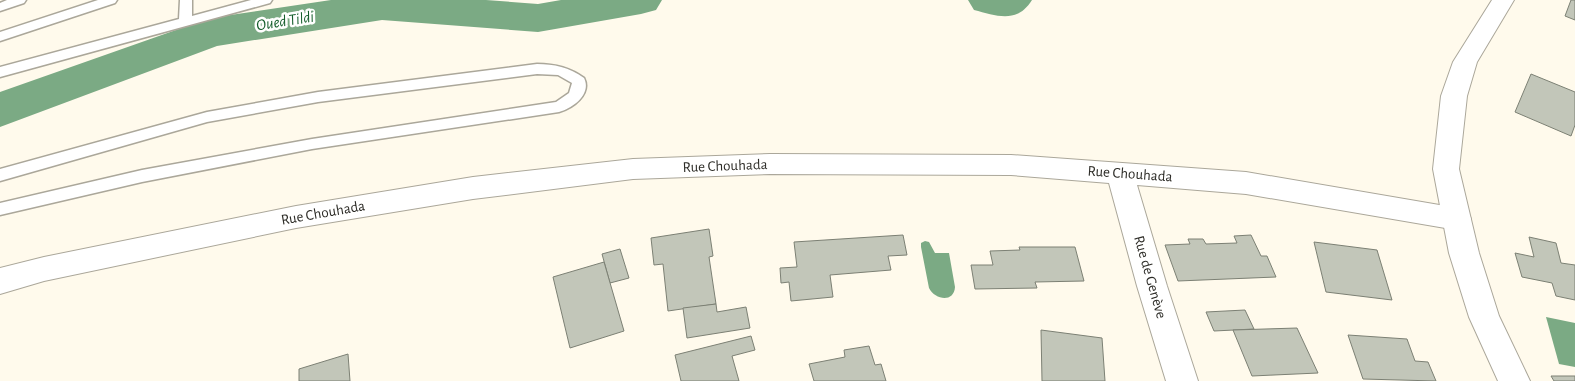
<svg xmlns="http://www.w3.org/2000/svg" width="1575" height="381" font-family="'Alegreya Sans',sans-serif">
  <style>
    .water { fill: #7baa84 }
    .lines { fill: none; stroke-linecap: round; stroke-linejoin: round }
    .river { fill: #7baa84; fill-rule: evenodd }
    .building { fill: #c2c6b9; stroke: #7c8074 }
    .lane-casing { stroke: #aba79a; stroke-width: 3 }
    .street-casing { stroke: #aba79a; stroke-width: 2 }
    .secondary-casing { stroke: #aba79a; stroke-width: 2 }
    .lane { fill: #fff; fill-rule: evenodd }
    .street { fill: #fff; fill-rule: evenodd }
    .secondary { fill: #fff; fill-rule: evenodd }
    .labels { text-anchor: middle; dominant-baseline: central; stroke-width: 5; stroke-linejoin: round; paint-order: stroke }
    .street-label { font-size: 15px; fill: #2d2c27; stroke: #fff }
    .water-label { font-size: 16px; font-style: italic; fill: #145d2b; stroke: #fff }
  </style>
  <rect width="100%" height="100%" fill="#fffaec"/>
  <g class="water">
    <path d="M925,241L929,242L935,253H949L955,287C954,303 935,300 929,288L921,247V243Z"/>
    <polygon points="1546,317 1575,323 1575,367 1559,364"/>
  </g>
  <g class="lines">
    <g class="river">
      <polygon points="331,0 486,0 538,4 561,0 662,0 656,10 641,14 538,32 382,20 217,46 0,127 0,92 210,18"/>
      <path d="M968,0H1032C1017,24 997,16 974,10Z"/>
    </g>
  </g>
  <g class="building">
    <polygon points="1571,0 1575,0 1575,20 1565,16"/>
    <polygon points="1531,74 1575,92 1575,125 1571,136 1515,112"/>
    <polygon points="709,229 713,256 709,257 716,304 668,311 663,264 654,265 651,238"/>
    <polygon points="903,235 907,255 888,256 891,270 830,275 833,297 791,301 789,282 781,283 780,268 797,267 794,242"/>
    <polygon points="1251,235 1261,256 1267,256 1276,277 1178,281 1165,245 1190,244 1188,239 1203,239 1206,244 1237,243 1234,236"/>
    <polygon points="1529,237 1556,243 1561,263 1575,265 1575,300 1556,296 1552,283 1522,277 1515,253 1534,257"/>
    <polygon points="1314,242 1377,250 1392,300 1326,292"/>
    <polygon points="1019,247 1075,247 1084,281 1035,282 1037,288 975,289 971,265 993,265 990,251 1020,250"/>
    <polygon points="620,249 629,278 610,283 602,254"/>
    <polygon points="604,262 624,331 570,348 553,277"/>
    <polygon points="716,304 717,312 746,307 750,328 687,338 683,308"/>
    <polygon points="1245,310 1254,329 1214,331 1206,312"/>
    <polygon points="1297,328 1318,373 1252,376 1233,330"/>
    <polygon points="1041,330 1102,338 1105,381 1042,381"/>
    <polygon points="1348,335 1407,339 1415,361 1428,362 1436,381 1363,379"/>
    <polygon points="751,336 755,350 732,356 739,381 681,381 675,355"/>
    <polygon points="869,346 875,365 881,364 886,381 814,381 809,364 845,357 844,350"/>
    <polygon points="348,354 350,381 299,381 299,369"/>
    <polygon points="1551,376 1575,376 1575,381 1554,381"/>
  </g>
  <g class="lines">
    <defs>
      <g id="lane">
        <polygon points="7,0 26,0 24,3 0,11 0,3"/>
        <polygon points="98,0 117,0 115,3 0,41 0,32"/>
        <polygon points="180,0 192,0 192,16 251,0 272,0 270,3 0,77 0,67 179,19"/>
        <path d="M537,64C554,64 569,67 584,78C592,94 573,108 559,112L312,149L142,182L0,215V203L142,170L312,139L556,102L569,93L572,83L558,75L537,74L318,102L207,122L0,181V169L207,112L318,92Z"/>
      </g>
      <polygon id="street" points="770,154 1011,155 1246,172 1457,208 1467,211 1471,219 1467,227 1457,230 1246,194 1137,185 1167,286 1198,381 1166,381 1137,286 1109,183 1011,175 770,174 633,179 473,199 296,228 44,281 0,294 0,268 44,257 296,206 473,177 633,159"/>
      <polygon id="secondary" points="1492,0 1514,0 1477,62 1467,96 1459,169 1479,253 1499,316 1530,381 1498,381 1469,317 1449,253 1433,169 1441,96 1453,62"/>
    </defs>
    <use href="#lane" class="lane-casing"/>
    <use href="#street" class="street-casing"/>
    <use href="#secondary" class="secondary-casing"/>
    <use href="#lane" class="lane"/>
    <use href="#street" class="street"/>
    <use href="#secondary" class="secondary"/>
  </g>
  <g class="labels">
    <g class="street-label">
      <text transform="translate(725 166) rotate(-2)">Rue Chouhada</text>
      <text transform="translate(1130 174) rotate(4)">Rue Chouhada</text>
      <text transform="translate(323 213) rotate(-10)">Rue Chouhada</text>
      <text transform="translate(1150 277) rotate(74)">Rue de Genève</text>
    </g>
    <g class="water-label">
      <text transform="translate(285 21) rotate(-9)">Oued Tildi</text>
    </g>
  </g>
</svg>
